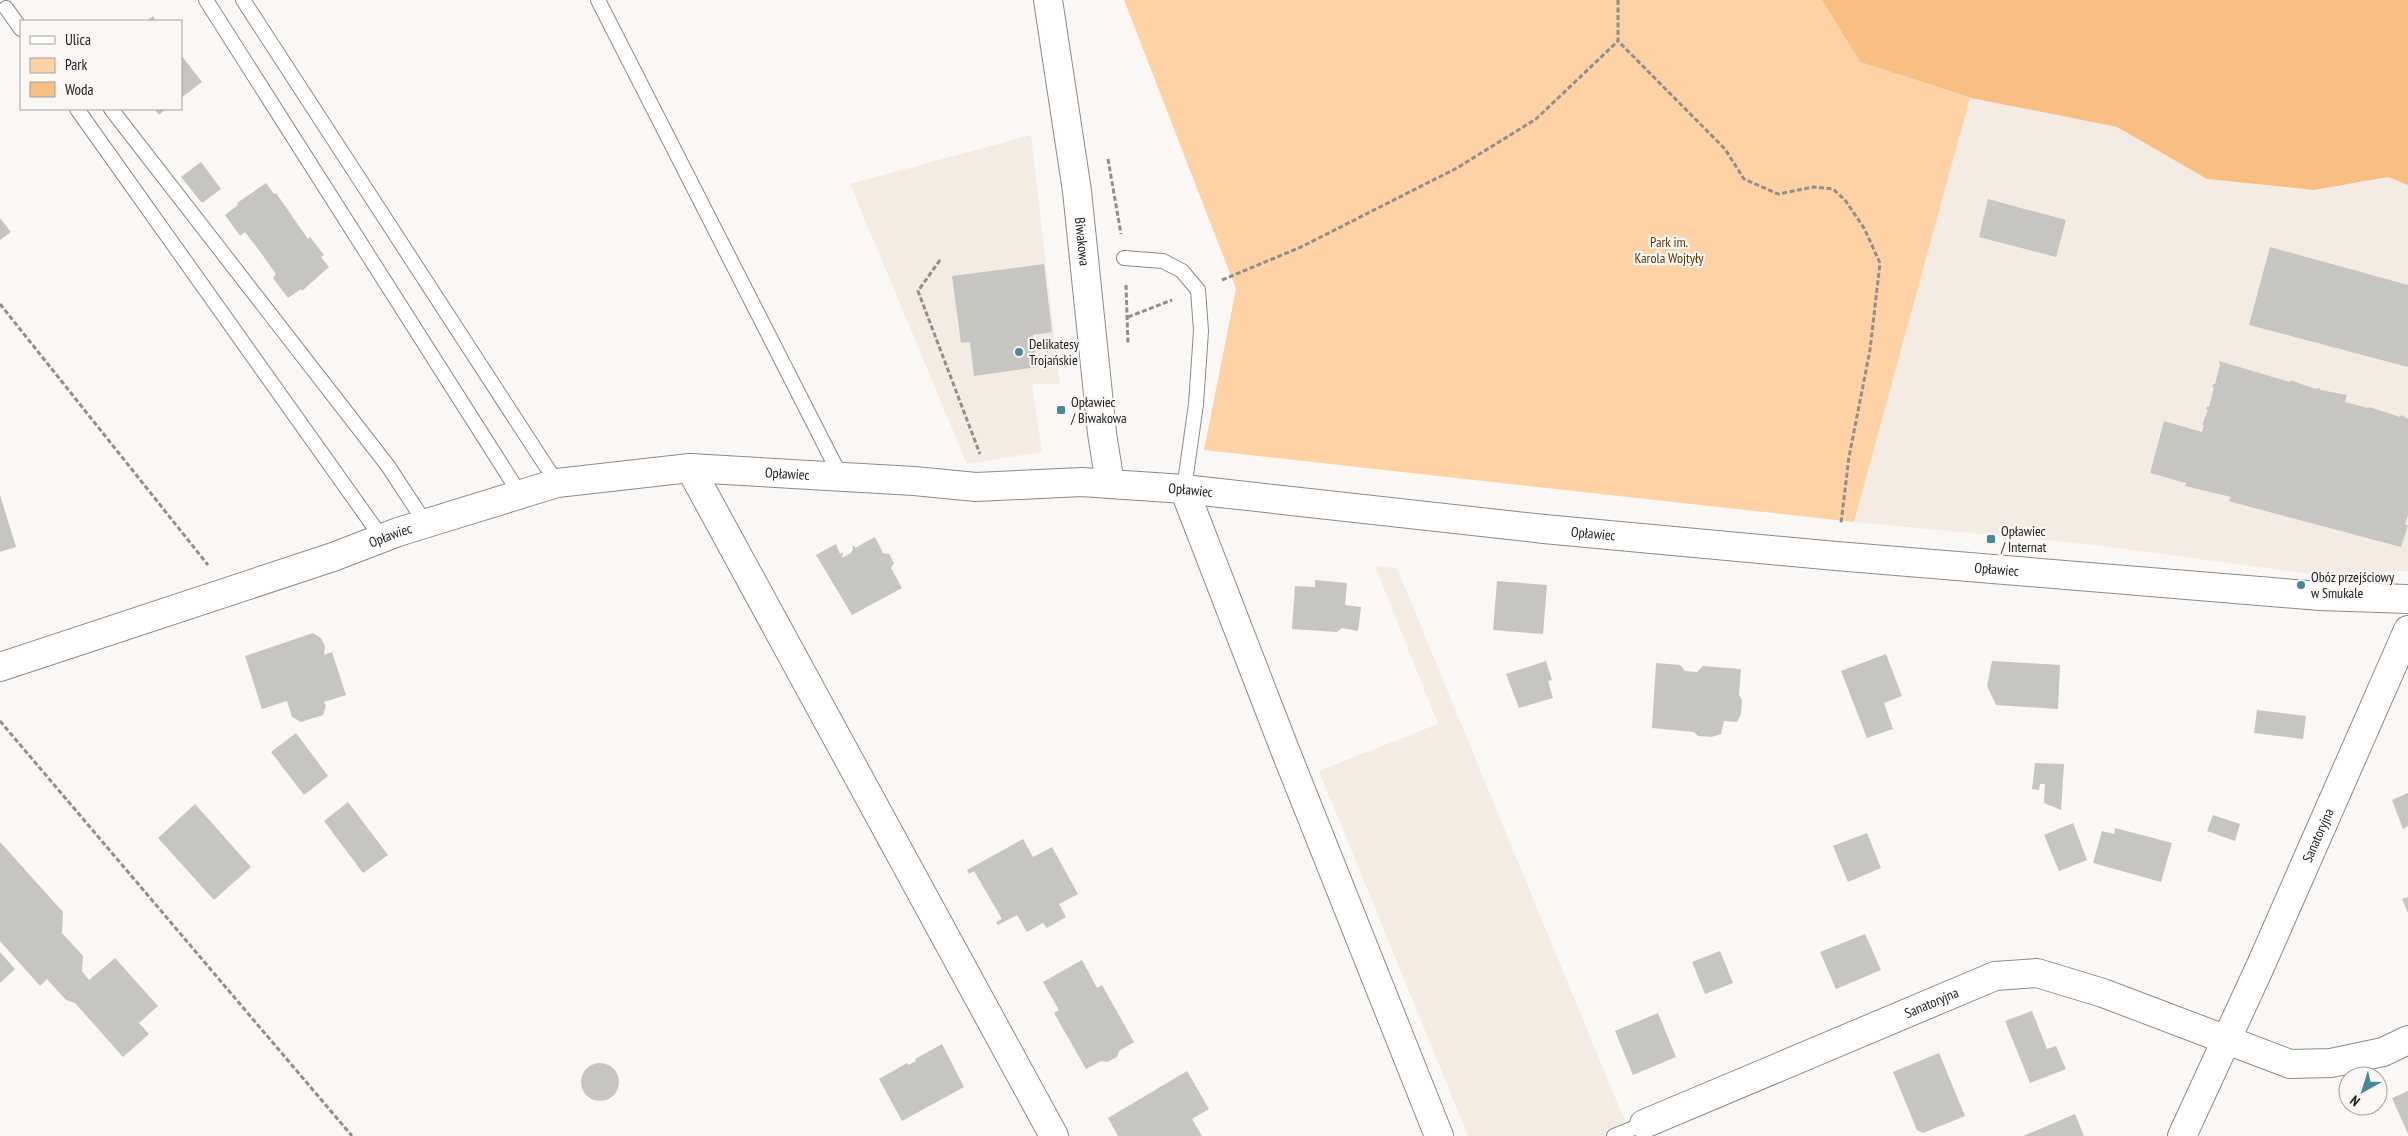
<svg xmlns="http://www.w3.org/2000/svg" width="2408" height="1136" font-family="'PT Sans Narrow',sans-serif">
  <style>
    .built { fill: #f4ece3 }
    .green { fill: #ffd2a6 }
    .water { fill: #f9be82 }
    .building { fill: #c7c5c2 }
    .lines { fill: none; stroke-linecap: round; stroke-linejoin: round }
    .lane-casing { stroke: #8d8b89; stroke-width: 16 }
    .street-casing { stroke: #8d8b89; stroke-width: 30 }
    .secondary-casing { stroke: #8d8b89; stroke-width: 30 }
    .path { stroke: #918f8d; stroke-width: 3; stroke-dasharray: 5 2.5; stroke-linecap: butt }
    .lane { stroke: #fff; stroke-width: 14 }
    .street { stroke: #fff; stroke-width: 28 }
    .secondary { stroke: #fff; stroke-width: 28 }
    .poi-dot { fill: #47899a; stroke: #faf7f5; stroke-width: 2 }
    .labels { text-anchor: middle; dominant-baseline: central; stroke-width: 4.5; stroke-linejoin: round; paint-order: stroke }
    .street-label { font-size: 14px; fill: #222120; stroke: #faf7f5 }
    .park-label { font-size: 14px; fill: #5e3807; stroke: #faf7f5 }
    .poi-label { font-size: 14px; fill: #222120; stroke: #faf7f5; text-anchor: start }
  </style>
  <rect width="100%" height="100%" fill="#faf7f5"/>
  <g class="built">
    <polygon points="1970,98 2117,127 2207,179 2314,190 2388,177 2408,185 2408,571 2311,574 2096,545 1854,522"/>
    <polygon points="1031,135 1060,384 1032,384 1042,452 967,464 850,184"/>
    <polygon points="1375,566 1397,568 1631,1136 1468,1136 1319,771 1438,724"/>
  </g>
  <polygon class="green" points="1124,0 1822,0 1860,62 1970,98 1854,522 1204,450 1236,289"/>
  <polygon class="water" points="1822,0 2408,0 2408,185 2388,177 2314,190 2207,179 2117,127 1971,98 1860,62"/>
  <g class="building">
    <polygon points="153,16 156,21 146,21"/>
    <polygon points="181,55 202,82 181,98"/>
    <polygon points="154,109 166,109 159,115"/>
    <polygon points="201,162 221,189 202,203 181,177"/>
    <polygon points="266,183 274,194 276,193 308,239 310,237 324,255 321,257 329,267 302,291 301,289 288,298 273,278 276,274 261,253 245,232 240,236 225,215 238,205 237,203"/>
    <polygon points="1988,199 2066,220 2056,257 1979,237"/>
    <polygon points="0,218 11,232 0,240"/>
    <polygon points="2270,247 2408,285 2408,367 2249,325"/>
    <polygon points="1044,264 1052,332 1033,335 1038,367 974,376 970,342 961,343 952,276"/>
    <polygon points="2219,361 2290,382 2290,380 2316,389 2320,388 2320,390 2347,395 2345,402 2368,408 2369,407 2400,417 2401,415 2408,419 2408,515 2405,524 2408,526 2401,547 2232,502 2229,501 2231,497 2185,486 2186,483 2150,473 2164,421 2202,432 2204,425 2202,425 2208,410 2206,410 2207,406 2209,407 2214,387 2212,388 2213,384 2215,384 2220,365"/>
    <polygon points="0,495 16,547 0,552"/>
    <polygon points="875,537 883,553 889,554 894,563 891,568 902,588 852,615 816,555 836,544 840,554 843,552 842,558 851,553 853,549 852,547 855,546 855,548"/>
    <polygon points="1315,580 1347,583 1345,605 1361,607 1358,631 1342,628 1337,632 1292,629 1295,586 1315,587"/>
    <polygon points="1497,581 1547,585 1543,634 1493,630"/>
    <polygon points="313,633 321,638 325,646 324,655 332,652 346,695 324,702 326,706 323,715 301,722 292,717 287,701 262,709 245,656"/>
    <polygon points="1886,654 1902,696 1884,703 1893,729 1867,738 1841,671"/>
    <polygon points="1546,661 1552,680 1548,681 1553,698 1519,708 1506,674"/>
    <polygon points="1992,661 2060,665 2058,709 1996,705 1987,686"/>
    <polygon points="1656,663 1680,665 1685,671 1697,672 1703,666 1741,669 1739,695 1742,700 1741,714 1737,722 1724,721 1721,734 1711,737 1698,736 1694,732 1652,728"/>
    <polygon points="2257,710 2306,716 2303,739 2254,733"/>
    <polygon points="296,733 328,776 304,795 271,752"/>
    <polygon points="2035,763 2064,764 2061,810 2044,803 2045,784 2040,784 2039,790 2032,789"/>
    <polygon points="2408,793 2408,826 2403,829 2392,800"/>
    <polygon points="348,802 388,855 363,873 324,821"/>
    <polygon points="195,804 251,867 214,900 158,838"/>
    <polygon points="2213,815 2240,824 2235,841 2207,831"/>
    <polygon points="2073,823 2087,860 2059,871 2044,835"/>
    <polygon points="2115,828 2172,843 2161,882 2093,863 2102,831 2114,834"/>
    <polygon points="1867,833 1881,868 1848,882 1833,846"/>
    <polygon points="1023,839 1033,857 1052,847 1078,894 1059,904 1066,917 1047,928 1043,923 1027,932 1017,915 998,925 996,922 1002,919 974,871 969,874 967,870"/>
    <polygon points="0,842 63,912 62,933 83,956 82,971 89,980 115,958 158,1006 139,1023 149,1034 123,1057 75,1003 66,1000 47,979 40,986 0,941"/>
    <polygon points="2408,897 2408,913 2402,899"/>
    <polygon points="1865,934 1881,970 1836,989 1820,952"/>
    <polygon points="1720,951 1733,983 1705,994 1692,962"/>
    <polygon points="0,952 15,969 0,983"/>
    <polygon points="1082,960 1097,988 1102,985 1134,1042 1119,1051 1117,1057 1107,1062 1101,1061 1086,1069 1054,1013 1059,1010 1043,982"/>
    <polygon points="2032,1011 2047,1049 2056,1046 2066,1069 2030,1083 2005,1021"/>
    <polygon points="1658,1013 1676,1057 1633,1075 1615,1031"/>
    <polygon points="942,1044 964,1087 902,1121 879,1079 907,1063 908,1065 916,1061 915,1059"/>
    <polygon points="1939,1053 1965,1116 1923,1133 1917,1130 1893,1072"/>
    <circle cx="600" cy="1082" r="19"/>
    <polygon points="1187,1071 1209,1109 1192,1119 1202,1136 1118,1136 1108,1118"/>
    <polygon points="2408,1091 2408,1134 2392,1098"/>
    <polygon points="2075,1114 2084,1136 2023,1136"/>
  </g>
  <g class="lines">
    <defs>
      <g id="lane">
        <polyline points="206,0 520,494"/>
        <polyline points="243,0 557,483"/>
        <polyline points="598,0 841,477"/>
        <polyline points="6,8 21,29"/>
        <polyline points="77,109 382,538"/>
        <polyline points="111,109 388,466 426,524"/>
        <polyline points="1124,258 1163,261 1182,271 1198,290 1201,331 1196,404 1184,489"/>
        <polyline points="1614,1136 1644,1124"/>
      </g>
      <g id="street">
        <polyline points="690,468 1054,1136"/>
        <polyline points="1184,489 1285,750 1439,1136"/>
        <path id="s1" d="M0,667L333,557L398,532L557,483L690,468L914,481L976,487L1082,482L1110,484"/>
        <path id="s2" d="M1644,1124L1995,976L2037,973L2103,993L2290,1064L2331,1063L2383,1052L2408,1040"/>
        <path id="s3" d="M2182,1136L2260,967L2408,630"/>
      </g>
      <g id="secondary">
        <path id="s4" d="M1048,0L1077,191L1102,433L1110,484L1184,489L1544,529L1836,556L2320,596L2408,599"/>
      </g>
    </defs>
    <use href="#lane" class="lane-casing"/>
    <use href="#street" class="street-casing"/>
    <use href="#secondary" class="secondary-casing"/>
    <g class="path">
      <polyline points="1618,0 1618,41 1725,149 1744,179 1778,194 1813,187 1833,189 1845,200 1864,228 1880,263 1870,350 1849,457 1841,523"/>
      <polyline points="1108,159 1121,234"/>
      <polyline points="940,260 918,291 980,454"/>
      <polyline points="1222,280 1301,247 1457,168 1536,119 1618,41"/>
      <polyline points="1126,285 1128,344"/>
      <polyline points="0,304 208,565"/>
      <polyline points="1128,317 1172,300"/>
      <polyline points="0,721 352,1136"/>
    </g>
    <use href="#lane" class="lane"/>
    <use href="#street" class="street"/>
    <use href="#secondary" class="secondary"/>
  </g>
  <g class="poi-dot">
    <circle cx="1019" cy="352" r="5"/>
    <rect x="1056" y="405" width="10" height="10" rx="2.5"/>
    <rect x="1986" y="534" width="10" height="10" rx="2.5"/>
    <circle cx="2301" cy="585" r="5"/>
  </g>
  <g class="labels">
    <g class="street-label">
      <text stroke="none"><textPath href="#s4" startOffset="244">Biwakowa</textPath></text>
      <text stroke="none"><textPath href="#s1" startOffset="818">Opławiec</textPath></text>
      <text stroke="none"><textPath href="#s4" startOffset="569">Opławiec</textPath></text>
      <text stroke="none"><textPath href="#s4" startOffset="974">Opławiec</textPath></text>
      <text stroke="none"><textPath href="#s1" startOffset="412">Opławiec</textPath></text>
      <text stroke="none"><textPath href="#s4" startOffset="1379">Opławiec</textPath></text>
      <text stroke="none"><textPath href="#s3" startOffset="330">Sanatoryjna</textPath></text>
      <text stroke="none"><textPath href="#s2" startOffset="312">Sanatoryjna</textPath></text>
    </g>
    <g class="park-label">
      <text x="1669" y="242">Park im.<tspan x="1669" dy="16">Karola Wojtyły</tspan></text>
    </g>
    <g class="poi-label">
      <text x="1029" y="344">Delikatesy<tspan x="1029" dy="16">Trojańskie</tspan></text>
      <text x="1071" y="402">Opławiec<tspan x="1071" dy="16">/ Biwakowa</tspan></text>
      <text x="2001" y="531">Opławiec<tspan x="2001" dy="16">/ Internat</tspan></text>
      <text x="2311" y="577">Obóz przejściowy<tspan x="2311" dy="16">w Smukale</tspan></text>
    </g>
  </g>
  <rect x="20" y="20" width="162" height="90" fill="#faf7f5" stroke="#a4a1a0"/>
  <rect x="30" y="36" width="25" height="8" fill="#ffffff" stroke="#a4a1a0"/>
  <text x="65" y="45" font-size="15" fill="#222120">Ulica</text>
  <rect x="30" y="58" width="25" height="15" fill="#ffd2a6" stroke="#a4a1a0"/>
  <text x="65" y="70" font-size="15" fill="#222120">Park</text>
  <rect x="30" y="82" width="25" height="15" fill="#f9be82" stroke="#a4a1a0"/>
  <text x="65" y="95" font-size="15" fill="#222120">Woda</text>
  <g transform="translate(2363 1091) rotate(219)"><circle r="24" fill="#faf7f5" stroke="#a4a1a0"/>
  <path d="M0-4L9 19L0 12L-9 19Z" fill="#47899a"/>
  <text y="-8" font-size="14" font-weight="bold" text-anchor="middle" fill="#222120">N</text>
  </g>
</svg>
